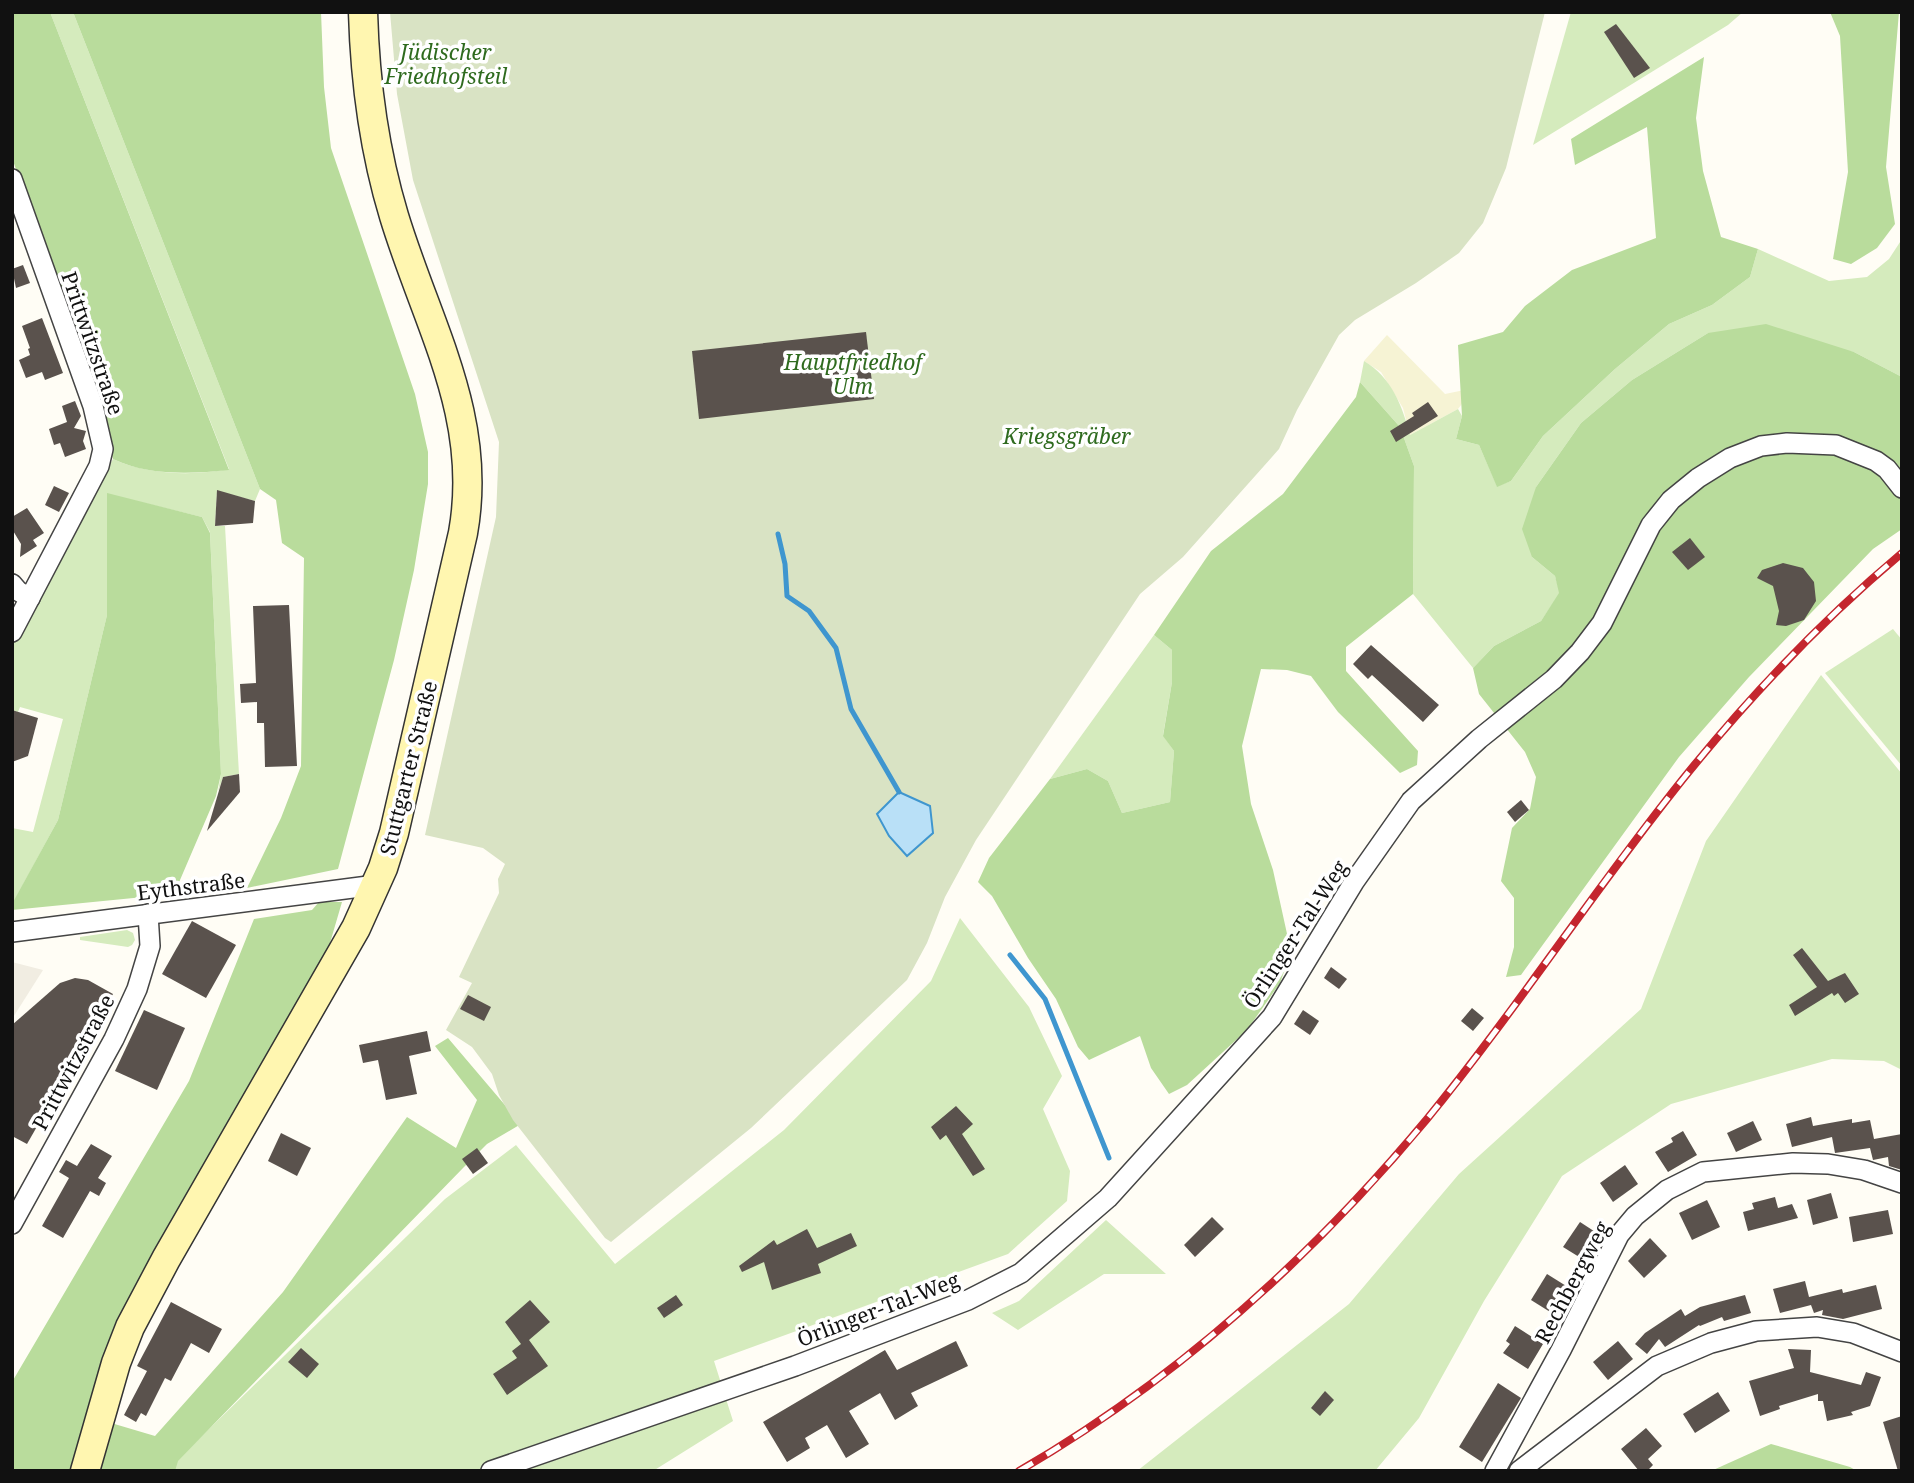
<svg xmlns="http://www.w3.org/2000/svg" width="1914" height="1483" font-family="'Noto Serif',serif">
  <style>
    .farmland { fill: #f6f3d4 }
    .green { fill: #d5ebbd }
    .forest { fill: #b9dc9c }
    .cemetery { fill: #d9e3c4 }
    .plaza { fill: #f1ede2 }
    .water { fill: #b9e0f7; stroke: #3f96cf; stroke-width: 2 }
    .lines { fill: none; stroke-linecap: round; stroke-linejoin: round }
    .stream { stroke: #3f96cf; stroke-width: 5 }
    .building { fill: #5a524d }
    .street-casing { stroke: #444; stroke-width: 22 }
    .secondary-casing { stroke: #333; stroke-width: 31 }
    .street { stroke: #fff; stroke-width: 19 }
    .secondary { stroke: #fff6b0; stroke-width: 28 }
    .rail-casing { stroke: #c4262e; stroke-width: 8 }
    .rail { stroke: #fff; stroke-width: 5; stroke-dasharray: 16; stroke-linecap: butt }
    .labels { text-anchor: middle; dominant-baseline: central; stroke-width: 7; stroke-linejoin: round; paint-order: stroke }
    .park-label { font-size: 21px; font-style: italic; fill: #2f6b1f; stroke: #fff }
    .street-label { font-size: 21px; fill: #111; stroke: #fff }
  </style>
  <rect width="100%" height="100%" fill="#fffdf5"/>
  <polygon class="farmland" points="1387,335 1445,394 1474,388 1458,409 1410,435 1403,408 1381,372 1364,361"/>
  <g class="green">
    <path d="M50,12H73L260,489L255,501L217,491L215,526H225L239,774L223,777L218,792L221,774L210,532L202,517L107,494V615L58,820L12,905V828L33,832L63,719L20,707L18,712L12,710V632L113,459C147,475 193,476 229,469Z"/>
    <polygon points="1571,12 1743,12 1728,25 1533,145"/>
    <path d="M1902,239V377L1854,352L1708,333L1632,380L1581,423L1536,487L1532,557L1555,576L1560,593L1541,621L1494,646L1473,668L1413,594L1414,466L1400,427L1360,382L1364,361C1392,378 1402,405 1410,435L1458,409L1462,416L1456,439L1479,445L1497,486L1511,481L1543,436L1615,369L1669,324L1712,305L1750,277L1758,249L1829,281L1867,277L1889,259Z"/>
    <polygon points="1893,629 1902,640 1902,766 1825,673"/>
    <polygon points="1154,635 1172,650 1172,682 1163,735 1174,751 1170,802 1122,813 1108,781 1087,769 1050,779"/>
    <polygon points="1821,675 1902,774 1902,1070 1884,1061 1832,1059 1671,1104 1562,1176 1484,1301 1419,1418 1375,1471 1137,1471 1349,1304 1459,1174 1641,1009 1706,841"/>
    <polygon points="960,918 1029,1007 1062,1076 1043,1109 1070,1171 1067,1201 1008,1254 714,1361 733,1421 653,1471 169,1471 170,1467 445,1199 516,1145 615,1264 784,1130 931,981"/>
    <polygon points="127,930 133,933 135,940 132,945 128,947 80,940 80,937"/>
    <polygon points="1106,1220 1166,1274 1104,1274 1018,1330 992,1313 1019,1301"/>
  </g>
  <g class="forest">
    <path d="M12,12H50L229,470C191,474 148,476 113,459L100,407L12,158Z"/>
    <polygon points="73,12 321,12 324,87 331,148 415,394 428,452 428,484 414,570 394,660 338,869 247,888 281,818 301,766 304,558 282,543 276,500 260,489"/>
    <polygon points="1830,12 1899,12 1886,167 1895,224 1877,248 1851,264 1833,259 1848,172 1840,36"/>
    <polygon points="1704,57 1696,118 1703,171 1721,237 1758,249 1750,277 1712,305 1669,324 1615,369 1543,436 1511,481 1497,487 1479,445 1456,439 1462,416 1458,345 1503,332 1525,306 1572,270 1656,238 1647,127 1575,165 1571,139"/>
    <polygon points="1766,324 1854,352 1902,377 1902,529 1873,549 1749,677 1679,757 1521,975 1506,977 1514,947 1514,898 1501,881 1512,828 1530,809 1536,777 1525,752 1479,694 1473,668 1494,646 1541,621 1559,593 1555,576 1532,557 1522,529 1536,487 1581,423 1632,380 1708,333"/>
    <polygon points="1360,382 1400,427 1414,466 1413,594 1346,647 1346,671 1418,751 1417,765 1400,773 1338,712 1311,676 1287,670 1261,669 1242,746 1251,804 1273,870 1291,952 1280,983 1247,1030 1187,1085 1169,1094 1151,1068 1140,1036 1089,1060 1078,1047 1056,999 1028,958 992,896 978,882 989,858 1050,779 1087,769 1108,781 1122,813 1170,802 1174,751 1163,736 1172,682 1172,650 1154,635 1211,551 1283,494 1356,397"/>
    <polygon points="107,493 202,517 210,533 221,774 216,796 174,894 12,910 12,904 58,820 107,615"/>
    <polygon points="319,902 342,902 325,960 269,1061 101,1420 155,1436 283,1292 407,1117 456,1148 477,1100 435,1046 448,1038 521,1124 487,1144 464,1167 178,1461 175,1471 12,1471 12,1382 189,1081 254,919 312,910"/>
    <polygon points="1771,1444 1850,1467 1857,1471 1711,1471"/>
  </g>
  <polygon class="cemetery" points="390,12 1545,12 1506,168 1483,223 1459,253 1416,283 1355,320 1339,335 1297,410 1279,449 1183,557 1140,594 976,840 945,897 927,943 907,980 751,1128 611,1242 605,1238 513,1120 499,1095 492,1074 472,1047 446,1030 472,983 459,977 499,893 498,879 505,864 483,848 425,835 496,517 499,442 413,180 397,94"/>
  <polygon class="plaza" points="12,962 43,970 12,1019"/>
  <polygon class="water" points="899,792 930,806 933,833 907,856 889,836 877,814"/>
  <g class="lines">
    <g class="stream">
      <polyline points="778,534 785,564 787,596 809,611 836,648 851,709 899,792"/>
      <polyline points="1010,955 1045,999 1109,1158"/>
    </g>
  </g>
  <g class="building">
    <polygon points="1616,24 1650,68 1634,78 1604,32"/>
    <polygon points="23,265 30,283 16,288 12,269"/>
    <polygon points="42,318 63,373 45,380 42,372 26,378 19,360 30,355 28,349 30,348 22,326"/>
    <polygon points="866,332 874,399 699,419 692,351"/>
    <polygon points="75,401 81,416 74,428 86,431 83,441 86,449 65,457 60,443 54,445 49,429 67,422 62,406"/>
    <polygon points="1428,402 1438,416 1396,442 1390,431 1414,416 1412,413"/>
    <polygon points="54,486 69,493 59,512 45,505"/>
    <polygon points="217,490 255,501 253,523 215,526"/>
    <polygon points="27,508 44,533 33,540 37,546 20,557 21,544 12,529 12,517"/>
    <polygon points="1690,538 1705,557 1688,570 1672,552"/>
    <polygon points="1783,563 1803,568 1814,582 1816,601 1804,620 1786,626 1776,625 1779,611 1773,586 1757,578 1762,570"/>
    <polygon points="289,605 297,766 265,767 264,723 257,723 257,702 241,703 240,684 256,683 253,606"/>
    <polygon points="1371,645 1439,705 1423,722 1372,675 1368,679 1353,664"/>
    <polygon points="12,710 38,718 28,756 12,762"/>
    <polygon points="239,774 240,792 207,831 223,777"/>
    <polygon points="1521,800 1529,810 1515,822 1507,812"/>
    <polygon points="192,921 236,945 206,998 162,974"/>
    <polygon points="1802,948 1828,981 1845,973 1859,994 1845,1003 1838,993 1834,996 1832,993 1795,1016 1789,1005 1817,987 1793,955"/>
    <polygon points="1331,967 1347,979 1339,989 1324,978"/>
    <polygon points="75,978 88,980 113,994 27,1144 12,1136 12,1025 60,983"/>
    <polygon points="468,995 491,1007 484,1021 460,1009"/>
    <polygon points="1472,1008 1484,1018 1473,1031 1461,1021"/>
    <polygon points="144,1010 185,1028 157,1090 115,1071"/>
    <polygon points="1303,1010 1319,1021 1310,1035 1294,1024"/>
    <polygon points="427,1031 431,1051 409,1056 417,1094 386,1100 378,1060 363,1063 359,1045"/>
    <polygon points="956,1106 973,1124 962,1134 985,1169 973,1176 946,1135 940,1140 931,1127"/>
    <polygon points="1811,1117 1813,1126 1852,1119 1852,1123 1870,1120 1874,1139 1902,1134 1902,1170 1889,1166 1888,1157 1873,1160 1870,1148 1835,1153 1832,1137 1792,1147 1786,1124"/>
    <polygon points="1753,1121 1762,1140 1736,1152 1727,1133"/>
    <polygon points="1683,1131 1697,1155 1668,1172 1655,1152 1673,1142 1671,1138"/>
    <polygon points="281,1133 311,1148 297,1176 268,1161"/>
    <polygon points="91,1144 112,1156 98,1178 106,1183 99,1196 90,1191 63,1238 42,1226 69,1178 59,1172 66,1160 77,1166"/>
    <polygon points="477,1148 488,1163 473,1174 462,1159"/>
    <polygon points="1625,1165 1638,1184 1613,1202 1600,1183"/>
    <polygon points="1831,1193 1838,1218 1813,1225 1807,1200"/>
    <polygon points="1775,1197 1778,1208 1792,1204 1798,1218 1748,1231 1743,1212 1754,1209 1752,1203"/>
    <polygon points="1707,1200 1720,1227 1692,1240 1679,1213"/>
    <polygon points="1888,1210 1893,1234 1853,1242 1849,1217"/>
    <polygon points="1212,1217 1224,1229 1195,1257 1184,1245"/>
    <polygon points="1580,1222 1600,1235 1584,1260 1563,1247"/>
    <polygon points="807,1229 817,1248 851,1233 857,1246 818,1264 821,1273 772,1290 764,1262 742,1272 739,1266 774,1240 777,1245"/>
    <polygon points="1650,1238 1667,1256 1644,1278 1628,1261"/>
    <polygon points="1547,1274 1571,1289 1555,1315 1531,1300"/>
    <polygon points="1805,1281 1809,1297 1842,1289 1843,1293 1876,1285 1882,1309 1843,1319 1822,1315 1823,1310 1814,1313 1811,1305 1780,1313 1773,1289"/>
    <polygon points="676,1295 683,1305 664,1318 657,1308"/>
    <polygon points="1745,1295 1751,1313 1724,1321 1722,1317 1700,1326 1699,1325 1665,1347 1659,1339 1647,1354 1635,1344 1645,1333 1681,1309 1685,1316 1700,1307"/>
    <polygon points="530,1300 550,1322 529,1340 548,1366 507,1395 493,1374 517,1358 512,1351 521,1344 505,1322"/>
    <polygon points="171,1302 222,1329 209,1353 191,1343 171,1381 165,1378 146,1416 141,1413 136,1422 124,1415 147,1371 137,1366"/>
    <polygon points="1515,1326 1543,1344 1528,1369 1503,1353 1510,1344 1506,1341"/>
    <polygon points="956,1341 968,1366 911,1393 918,1406 895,1420 880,1393 849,1411 869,1444 846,1458 827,1425 805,1438 810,1448 787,1462 763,1422 885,1350 897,1370"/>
    <polygon points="1618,1341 1633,1359 1608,1380 1593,1362"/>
    <polygon points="301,1348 319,1364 307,1378 288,1362"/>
    <polygon points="1788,1349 1811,1350 1810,1372 1861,1385 1866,1372 1881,1377 1870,1406 1851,1412 1853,1415 1827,1421 1823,1401 1818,1401 1818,1394 1779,1406 1780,1409 1760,1416 1749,1381 1794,1368"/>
    <polygon points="1498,1383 1521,1398 1482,1462 1459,1447"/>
    <polygon points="1325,1391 1334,1400 1320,1416 1311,1408"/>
    <polygon points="1718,1392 1730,1411 1695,1433 1683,1414"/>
    <polygon points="1902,1416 1902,1471 1898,1471 1883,1422"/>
    <polygon points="1646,1428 1662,1446 1648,1459 1653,1465 1647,1471 1639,1471 1621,1449"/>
  </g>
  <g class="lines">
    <defs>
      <g id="street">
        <polyline points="12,179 93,406 103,449 99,466 12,632"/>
        <polyline points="12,584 18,591 30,598"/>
        <polyline points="12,932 376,885"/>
        <polyline points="12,1224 114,1039 137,989 150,946 148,914"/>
        <polyline points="491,1471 795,1366 968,1300 1021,1273 1108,1198 1272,1017 1354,882 1411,801 1479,739 1554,679 1580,652 1602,623 1651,525 1671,500 1698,478 1730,458 1761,446 1787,443 1836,445 1876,461 1887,469 1902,488"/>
        <polyline points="1495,1471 1561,1350 1619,1235 1635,1216 1667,1190 1703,1172 1793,1163 1828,1164 1864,1170 1902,1183"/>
        <polyline points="1519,1471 1657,1366 1711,1343 1756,1331 1817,1327 1853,1333 1902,1352"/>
      </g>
      <path id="secondary" d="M85,1471L116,1363L130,1327L166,1259L356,928L383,868L394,833L463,533C484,416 427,325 394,216C374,150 365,82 363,12"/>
    </defs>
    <use href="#street" class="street-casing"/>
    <use href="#secondary" class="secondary-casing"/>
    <use href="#street" class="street"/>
    <use href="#secondary" class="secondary"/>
    <defs>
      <path id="rail" d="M1019,1471C1176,1380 1312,1257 1427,1119C1517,1009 1594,890 1683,779C1749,697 1821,621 1902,553"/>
    </defs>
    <use href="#rail" class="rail-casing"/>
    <use href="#rail" class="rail"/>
  </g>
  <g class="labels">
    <g class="park-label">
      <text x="446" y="52">Jüdischer<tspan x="446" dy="24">Friedhofsteil</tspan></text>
      <text x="853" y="362">Hauptfriedhof<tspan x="853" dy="24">Ulm</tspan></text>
      <text x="1067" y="436">Kriegsgräber</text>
    </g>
    <g class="street-label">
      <text transform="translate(93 343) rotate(71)">Prittwitzstraße</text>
      <text transform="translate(408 768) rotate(-76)">Stuttgarter Straße</text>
      <text transform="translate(191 886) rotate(-7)">Eythstraße</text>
      <text transform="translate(1295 934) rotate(-57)">Örlinger-Tal-Weg</text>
      <text transform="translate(73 1062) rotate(-62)">Prittwitzstraße</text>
      <text transform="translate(1572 1282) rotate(-62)">Rechbergweg</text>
      <text transform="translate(878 1309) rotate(-21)">Örlinger-Tal-Weg</text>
    </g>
  </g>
  <rect width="1914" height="1483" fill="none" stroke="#111111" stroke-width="28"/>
</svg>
